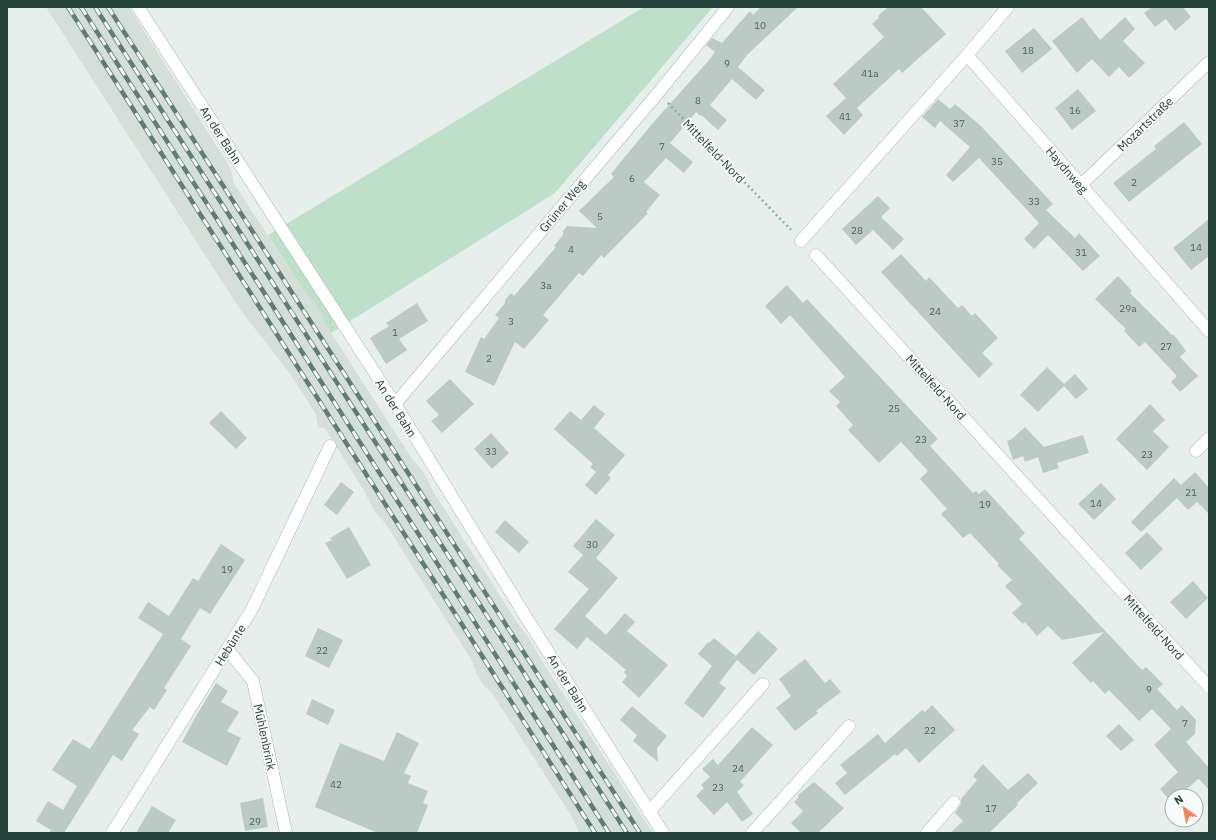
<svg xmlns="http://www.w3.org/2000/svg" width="1216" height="840" font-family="'IBM Plex Sans',sans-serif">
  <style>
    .built { fill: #d4dfda }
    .green { fill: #bfe0c8 }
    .building { fill: #bbcac4 }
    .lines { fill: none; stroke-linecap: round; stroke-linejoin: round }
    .minor-casing { stroke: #a8b8b2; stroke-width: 13 }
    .path { stroke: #86b3a5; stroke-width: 2.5; stroke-dasharray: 2 3; stroke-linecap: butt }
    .minor { stroke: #fff; stroke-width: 12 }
    .rail-casing { stroke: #5f7d75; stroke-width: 4.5 }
    .rail { stroke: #f7fbf9; stroke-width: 3; stroke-dasharray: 9; stroke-linecap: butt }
    .labels { text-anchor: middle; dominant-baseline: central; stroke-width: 3.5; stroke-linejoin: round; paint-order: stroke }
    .number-label { font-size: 10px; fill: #4a645c }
    .street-label { font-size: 12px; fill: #24423a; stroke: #f7fbf9 }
  </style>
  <rect width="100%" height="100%" fill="#e6efeb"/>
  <polygon class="built" points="46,7 129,7 231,169 234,184 304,291 313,301 321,312 326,325 412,459 421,469 428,481 434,493 520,627 529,638 542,661 653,833 579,833 572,817 492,693 483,685 476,672 471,659 385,523 375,512 363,489 324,427 318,428 316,414 291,375 239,308"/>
  <polygon class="green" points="644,7 713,7 555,193 331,333 326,325 321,312 313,301 304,291 268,235"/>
  <g class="building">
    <polygon points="761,7 798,7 747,55 738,67 765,90 756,100 732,79 710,105 727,120 718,130 701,115 700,116 696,112 670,143 693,162 684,173 666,158 644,182 660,195 646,212 648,213 604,258 601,255 583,276 579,273 543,315 549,320 524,349 515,342 494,386 465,372 481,337 484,339 499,318 495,315 505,303 505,300 511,293 514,296 556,247 554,246 563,235 563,231 567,226 597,228 579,211 614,177 611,174 623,159 653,123 709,60 715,52 706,45 712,38 722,43 750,11 753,15"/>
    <polygon points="888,7 921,7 946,34 902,73 899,69 857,108 863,115 844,135 826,116 846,98 833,84 884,37 872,24 879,18 878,16"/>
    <polygon points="1152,7 1183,7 1191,17 1175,31 1166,19 1155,27 1144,13"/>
    <polygon points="1082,17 1100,40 1125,17 1135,29 1123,41 1145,63 1129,78 1119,67 1109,77 1092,59 1077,73 1052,41"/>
    <polygon points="1034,28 1052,49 1022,73 1005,51"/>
    <polygon points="1078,89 1096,111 1072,130 1055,108"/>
    <polygon points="938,99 950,109 955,104 981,126 1053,204 1046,210 1075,238 1079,233 1100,256 1083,271 1048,235 1034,249 1024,239 1039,223 979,158 953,182 946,175 970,147 940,121 935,128 922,117"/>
    <polygon points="1184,122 1202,144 1129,202 1113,183 1156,149 1154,146"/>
    <polygon points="878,196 890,208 881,217 904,239 893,250 873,230 856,245 842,229"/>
    <polygon points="1209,219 1209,256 1191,270 1173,248"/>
    <polygon points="901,254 926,281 929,277 958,308 962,305 972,316 975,313 998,338 982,353 993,364 979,378 881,272"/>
    <polygon points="1118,276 1132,291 1130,293 1172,335 1174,335 1186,351 1180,357 1198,376 1180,392 1171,382 1177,376 1145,342 1139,347 1124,331 1126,329 1095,299"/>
    <polygon points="787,285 803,303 807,299 938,439 930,446 973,493 976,491 979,494 985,489 1025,533 1019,539 1142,670 1146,667 1163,684 1157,689 1177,710 1182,705 1196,720 1195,734 1186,742 1209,768 1209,790 1199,779 1198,779 1179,796 1172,796 1172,803 1160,789 1178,772 1154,745 1171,729 1152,709 1139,721 1109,690 1105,694 1093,681 1091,683 1072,663 1104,632 1062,640 1048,626 1037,636 1025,622 1023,624 1012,613 1022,604 1005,586 1012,580 997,565 999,564 970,533 963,538 941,514 947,509 920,479 928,471 901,442 879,463 848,430 853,425 836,406 840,402 829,391 845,377 790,315 781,324 765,306"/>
    <polygon points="417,303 428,321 399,339 407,350 386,364 370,338 389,326 386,323"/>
    <polygon points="1047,367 1064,384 1075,374 1088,389 1076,399 1064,386 1038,412 1020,395"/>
    <polygon points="450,379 474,404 442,433 431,421 439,415 426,401"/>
    <polygon points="1150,404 1165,420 1153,431 1169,447 1147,470 1116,439"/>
    <polygon points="594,405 605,414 594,428 625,455 608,475 611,478 596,495 585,485 596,472 590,467 593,464 554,429 570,411 581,420"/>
    <polygon points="221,411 247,438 236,449 209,423"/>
    <polygon points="1025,427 1044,447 1083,435 1089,453 1057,463 1059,468 1043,473 1038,457 1025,462 1023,456 1013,460 1007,441 1012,439"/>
    <polygon points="491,433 509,453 492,469 474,449"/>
    <polygon points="1195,472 1209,488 1209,514 1197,502 1188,510 1177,498 1141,532 1131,522 1174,478 1181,485"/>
    <polygon points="341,482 354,492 337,515 324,505"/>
    <polygon points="1101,483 1116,499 1094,520 1078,504"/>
    <polygon points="596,519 615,535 596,558 618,578 585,616 606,635 625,613 635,622 627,631 668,665 639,698 622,682 627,676 624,672 626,670 587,637 577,649 554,629 589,589 568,572 583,555 573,546"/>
    <polygon points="505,520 529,542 519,553 495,532"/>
    <polygon points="349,527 371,565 347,579 325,543 332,540 330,538"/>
    <polygon points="1147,532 1163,549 1141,570 1125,553"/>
    <polygon points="221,544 245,560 210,614 200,608 181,639 191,646 164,688 167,690 154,710 150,707 132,730 139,734 122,761 113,755 64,833 49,833 51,830 36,821 48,801 63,810 77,786 52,770 73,739 90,749 163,634 138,618 148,602 169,616 193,578 198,581"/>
    <polygon points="1193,581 1208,598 1186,619 1170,602"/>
    <polygon points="318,628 343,640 329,668 305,656"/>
    <polygon points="758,631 778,649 754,675 737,660 719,683 726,688 703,718 684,703 712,666 698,654 708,642 709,643 714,638 736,656"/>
    <polygon points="805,659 825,683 830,679 841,692 816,711 818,713 795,731 776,708 791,696 779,679"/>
    <polygon points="216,683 228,691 221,702 239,712 227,731 241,738 227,766 182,742 196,716"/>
    <polygon points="312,699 335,710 328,725 306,714"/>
    <polygon points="932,705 955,730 919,763 906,748 897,756 895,754 845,795 835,783 847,773 840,765 878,734 885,743 922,710 925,712"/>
    <polygon points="632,706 667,736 657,748 658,762 633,741 637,735 620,720"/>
    <polygon points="1119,724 1134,740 1121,751 1106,736"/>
    <polygon points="752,727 773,745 740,782 744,785 737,792 753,814 742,822 727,802 714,815 696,796 704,788 701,785 710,777 702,769 713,759 718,765"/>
    <polygon points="397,732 419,743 404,773 411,776 408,783 428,791 423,803 428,805 417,833 378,833 315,807 340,743 384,761"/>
    <polygon points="983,764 1008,790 1028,773 1038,783 1017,803 1018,805 989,833 950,833 963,821 955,813 961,804 961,799 977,780 973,776"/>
    <polygon points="814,782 844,808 818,833 801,833 791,823 803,811 794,802 799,797 798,795"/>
    <polygon points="263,798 268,827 245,831 240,803"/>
    <polygon points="152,806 176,820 168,833 136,833"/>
  </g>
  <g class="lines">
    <defs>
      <g id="minor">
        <polyline points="138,7 395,404 526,617 663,833"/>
        <polyline points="1008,7 967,55 1209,331"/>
        <polyline points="1081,185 1209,62"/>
        <polyline points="801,241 967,55"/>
        <polyline points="816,255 1209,687"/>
        <polyline points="395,404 658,93 728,7"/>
        <polyline points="1196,451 1209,438"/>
        <polyline points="227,649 253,681 286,833"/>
        <polyline points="649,812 763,684"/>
        <polyline points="112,833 251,611 330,446"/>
        <polyline points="752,833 849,726"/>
        <polyline points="927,833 954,802"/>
      </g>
    </defs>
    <use href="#minor" class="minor-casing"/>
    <polyline class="path" points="668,103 791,230"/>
    <use href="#minor" class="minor"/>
    <defs>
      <g id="rail">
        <polyline points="68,7 595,833"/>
        <polyline points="81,7 393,494 609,833"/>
        <polyline points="95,7 627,833"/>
        <polyline points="108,7 640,833"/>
      </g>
    </defs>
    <use href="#rail" class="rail-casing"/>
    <use href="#rail" class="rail"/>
  </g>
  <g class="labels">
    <g class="number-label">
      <text x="760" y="25">10</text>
      <text x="1028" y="50">18</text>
      <text x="727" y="63">9</text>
      <text x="870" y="73">41a</text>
      <text x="698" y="100">8</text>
      <text x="1075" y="110">16</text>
      <text x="845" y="116">41</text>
      <text x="959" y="123">37</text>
      <text x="662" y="146">7</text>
      <text x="997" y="161">35</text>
      <text x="632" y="178">6</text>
      <text x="1134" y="182">2</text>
      <text x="1034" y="201">33</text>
      <text x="600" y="216">5</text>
      <text x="857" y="230">28</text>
      <text x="1196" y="247">14</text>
      <text x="571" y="249">4</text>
      <text x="1081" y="252">31</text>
      <text x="546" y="285">3a</text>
      <text x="1128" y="308">29a</text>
      <text x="935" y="311">24</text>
      <text x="511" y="321">3</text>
      <text x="395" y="332">1</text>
      <text x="1166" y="346">27</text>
      <text x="489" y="358">2</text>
      <text x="894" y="408">25</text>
      <text x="921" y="439">23</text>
      <text x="491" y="451">33</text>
      <text x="1147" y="454">23</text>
      <text x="1191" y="492">21</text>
      <text x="1096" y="503">14</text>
      <text x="985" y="504">19</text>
      <text x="592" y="544">30</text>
      <text x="227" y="569">19</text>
      <text x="322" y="650">22</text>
      <text x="1149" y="689">9</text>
      <text x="1185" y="723">7</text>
      <text x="930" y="730">22</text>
      <text x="738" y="768">24</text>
      <text x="336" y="784">42</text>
      <text x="718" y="787">23</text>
      <text x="991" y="808">17</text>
      <text x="255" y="821">29</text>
    </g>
    <g class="street-label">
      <text transform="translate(1145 124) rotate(-44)">Mozartstraße</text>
      <text transform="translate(221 135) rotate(57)">An der Bahn</text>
      <text transform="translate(714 151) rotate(46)">Mittelfeld-Nord</text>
      <text transform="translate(1067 170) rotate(49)">Haydnweg</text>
      <text transform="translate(562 206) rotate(-50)">Grüner Weg</text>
      <text transform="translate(936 387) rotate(48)">Mittelfeld-Nord</text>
      <text transform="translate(396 408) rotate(58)">An der Bahn</text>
      <text transform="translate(1154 627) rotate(48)">Mittelfeld-Nord</text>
      <text transform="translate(230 645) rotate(-58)">Hebünte</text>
      <text transform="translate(568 683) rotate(58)">An der Bahn</text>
      <text transform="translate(265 737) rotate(78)">Mühlenbrink</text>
    </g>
  </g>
  <rect width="1216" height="840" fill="none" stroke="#24423a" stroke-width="16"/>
  <g transform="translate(1184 808) rotate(327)"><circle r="19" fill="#f7fbf9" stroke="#a3b1ad"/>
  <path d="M0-3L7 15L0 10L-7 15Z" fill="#f4845f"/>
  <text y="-6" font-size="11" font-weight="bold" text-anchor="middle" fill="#24423a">N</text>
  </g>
</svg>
